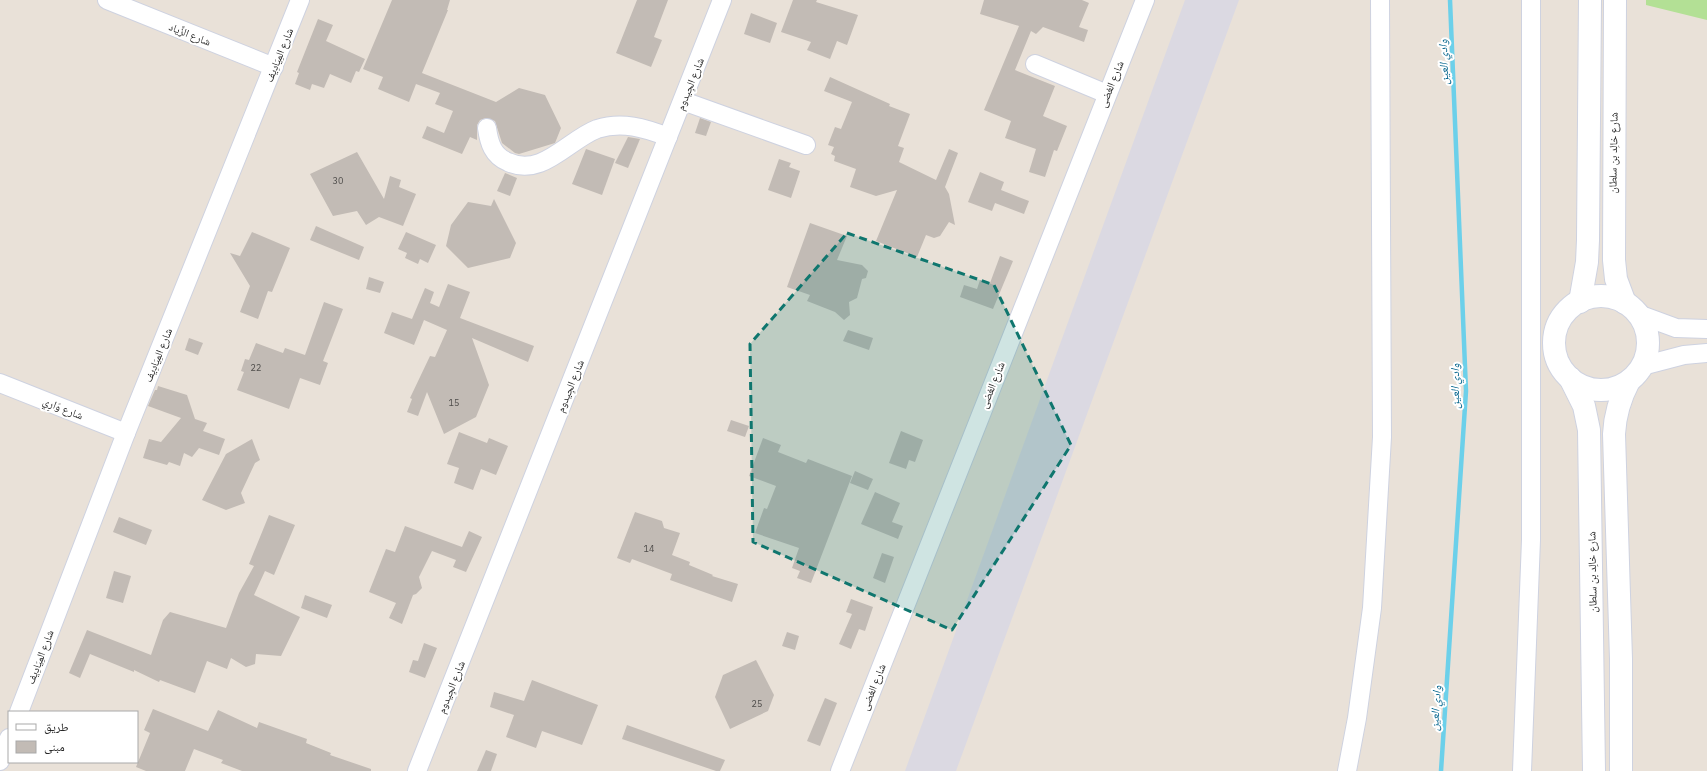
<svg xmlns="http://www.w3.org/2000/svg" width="1707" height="771" font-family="'IBM Plex Sans','Noto Naskh Arabic',sans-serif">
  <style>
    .industrial { fill: #dbd9e2 }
    .green { fill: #b3e095 }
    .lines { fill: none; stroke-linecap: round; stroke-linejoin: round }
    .stream { stroke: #6cd0ea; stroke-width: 4.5 }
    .building { fill: #c2bbb5 }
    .street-casing { stroke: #ced2e0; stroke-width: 20 }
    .secondary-casing { stroke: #ced2e0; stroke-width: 24 }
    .street { stroke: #fff; stroke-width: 18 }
    .secondary { stroke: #fff; stroke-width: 22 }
    .marked { fill: #0f766e; fill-opacity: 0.2; stroke: #0f766e; stroke-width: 3; stroke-dasharray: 8 5; stroke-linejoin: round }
    .labels { text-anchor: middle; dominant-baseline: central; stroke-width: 4; stroke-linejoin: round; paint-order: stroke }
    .number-label { font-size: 9px; fill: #4e4c4a }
    .street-label { font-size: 11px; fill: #272727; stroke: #fff }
    .water-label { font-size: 12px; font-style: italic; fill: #106c92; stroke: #fff }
  </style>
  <rect width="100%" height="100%" fill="#e9e1d8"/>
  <polygon class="industrial" points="1185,0 1239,0 956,771 905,771"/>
  <polygon class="green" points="1646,0 1707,0 1707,20 1646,5"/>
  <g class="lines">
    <polyline class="stream" points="1441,771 1466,391 1450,0"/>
  </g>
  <g class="building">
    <polygon points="392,0 450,0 447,10 448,10 422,73 496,102 519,88 545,95 561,128 555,143 519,154 515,153 502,143 495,121 486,118 480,120 477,125 477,140 470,137 462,154 422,138 427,126 444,133 453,111 435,104 440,93 416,84 409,102 378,89 383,77 363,69"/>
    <polygon points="637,0 668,0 654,37 662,40 651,67 616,53"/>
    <polygon points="793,0 817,0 816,2 858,15 847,45 837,41 830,59 807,50 811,42 781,32"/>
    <polygon points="984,0 1082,0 1089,3 1079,27 1088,30 1084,42 1043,27 1036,34 1031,31 1015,70 1055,86 1043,116 1067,126 1057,151 1054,150 1045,177 1029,172 1036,149 1005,138 1011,121 984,110 1019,26 980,14"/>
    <polygon points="751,13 777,23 770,43 744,34"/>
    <polygon points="318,19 333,25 326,41 365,59 359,72 356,71 351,83 330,74 324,88 312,84 310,90 295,84 299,73 297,72"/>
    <polygon points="830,77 890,104 889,106 910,114 898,146 904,148 899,162 936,180 949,149 958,153 945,187 949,194 955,225 949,222 940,236 934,238 926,235 917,257 876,241 897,190 876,196 850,187 856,169 834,161 835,156 831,154 834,147 828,145 835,127 841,129 852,102 824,91"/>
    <polygon points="700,118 711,122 706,136 695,133"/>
    <polygon points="628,137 640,139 628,168 615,163"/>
    <polygon points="586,149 615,159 602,195 572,184"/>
    <polygon points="357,152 384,199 390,176 401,180 399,187 416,194 403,226 379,217 366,225 357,211 333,216 310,174"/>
    <polygon points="779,159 791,163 789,167 800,171 791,198 768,190"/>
    <polygon points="980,172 1004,182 1001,190 1029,201 1024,214 995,203 992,211 968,202"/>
    <polygon points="505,173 517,178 510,196 497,191"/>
    <polygon points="494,199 516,243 510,258 468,268 446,246 451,225 468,202 491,206"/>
    <polygon points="810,223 847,236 837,260 862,265 868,271 866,278 862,279 857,298 849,302 850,315 844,320 835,312 807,301 810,295 787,287"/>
    <polygon points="316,226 364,247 359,260 310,240"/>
    <polygon points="252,232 290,248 272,292 268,291 258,319 240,312 250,286 230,253 240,256"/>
    <polygon points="406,232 436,245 428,263 420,259 418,264 405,258 407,253 398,249"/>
    <polygon points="1000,256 1013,261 993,309 960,297 964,285 977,289 980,280 990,283"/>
    <polygon points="369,277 384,282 380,293 366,289"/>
    <polygon points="448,284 470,292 460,318 534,346 528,362 472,338 489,385 476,417 444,434 427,392 418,416 407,412 412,399 410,398 430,356 435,357 447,330 424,320 414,345 384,333 392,312 412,319 425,288 434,292 430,303 439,307"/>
    <polygon points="324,302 343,309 323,361 328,363 320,385 300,378 289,409 237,390 244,372 241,371 245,359 249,360 256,343 283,353 285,348 305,355"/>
    <polygon points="848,330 873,338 869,350 843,341"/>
    <polygon points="189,338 203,343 198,355 185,350"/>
    <polygon points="158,386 187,395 195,419 207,423 203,431 225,439 219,455 199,448 192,457 184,453 180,466 169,462 167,465 143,458 149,439 161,442 181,418 148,406 155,390 157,390"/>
    <polygon points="731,420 749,426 745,437 727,431"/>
    <polygon points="901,431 923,440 915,462 909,460 906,469 889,463"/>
    <polygon points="459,432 487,443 489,438 508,446 496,475 481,469 473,490 454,483 459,468 447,464"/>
    <polygon points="763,438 781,445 778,452 806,463 808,459 852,476 811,583 797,578 800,571 792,568 799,548 755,533 764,508 767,509 776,486 749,476"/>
    <polygon points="252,439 260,460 255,463 241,493 245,503 226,510 202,500 226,454"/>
    <polygon points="855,471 873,479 868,490 850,483"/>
    <polygon points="875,492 900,503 892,522 903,526 898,539 861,524"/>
    <polygon points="635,512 662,521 664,528 680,533 672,555 690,562 689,565 713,575 712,576 738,584 732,602 670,580 672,574 632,559 630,563 617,558"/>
    <polygon points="269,515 295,525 274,575 265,571 254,595 300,617 281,656 256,654 255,664 246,667 231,658 227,669 207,661 195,693 160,680 159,682 134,670 134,672 90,654 80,678 69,673 87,630 151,655 163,620 170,612 226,628 239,593 254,566 249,564"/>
    <polygon points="119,517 152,530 146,545 113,532"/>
    <polygon points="405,526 462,547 469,531 482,537 466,572 453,567 456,560 432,551 419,577 422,588 416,594 413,595 402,624 389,618 396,603 369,592 386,549 395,552"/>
    <polygon points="882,553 894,557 885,583 873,578"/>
    <polygon points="114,571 131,576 123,603 106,598"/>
    <polygon points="305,595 332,605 327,618 301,608"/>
    <polygon points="851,599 873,607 865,631 859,629 851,649 839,644 852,614 846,612"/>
    <polygon points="787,632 799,636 795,650 782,646"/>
    <polygon points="424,643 437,648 425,678 409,672 413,660 418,661"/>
    <polygon points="756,660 774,695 768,711 730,729 715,697 723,675"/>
    <polygon points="532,680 598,705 582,745 542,731 536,748 506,737 514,715 490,707 494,692 524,701"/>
    <polygon points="825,698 837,703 820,746 807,741"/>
    <polygon points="153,709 208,731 218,710 257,728 259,722 307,739 306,743 331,753 330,755 371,769 371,771 242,771 221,763 223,760 194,749 185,771 146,771 136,767 150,733 144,730"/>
    <polygon points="627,725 725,760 720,771 716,771 622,739"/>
    <polygon points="486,750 497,754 491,771 477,771"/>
  </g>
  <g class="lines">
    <defs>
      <g id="street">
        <polyline points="107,0 274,67"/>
        <polyline points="1035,64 1107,94"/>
        <polyline points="683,101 806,145"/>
        <path d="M487,128C489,143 493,156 508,162C542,178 568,140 597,129C622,121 645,128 668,137"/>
        <polyline points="1638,314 1676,328 1707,329"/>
        <polyline points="1642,366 1684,355 1707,353"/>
        <polyline points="0,383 126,433"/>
        <polyline points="19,712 126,433 300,0"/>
        <polyline points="0,761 9,738"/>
        <polyline points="417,771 722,0"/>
        <polyline points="840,771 1145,0"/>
        <polyline points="1347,771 1357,718 1372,608 1382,437 1380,0"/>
        <polyline points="1522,771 1531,540 1531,0"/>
      </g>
      <g id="secondary">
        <polyline points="1615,0 1614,260 1616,279 1625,303"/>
        <circle cx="1601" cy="343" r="47"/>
        <polyline points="1580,302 1587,262 1588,240 1590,0"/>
        <polyline points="1570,378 1584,406 1589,430 1594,771"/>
        <path d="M1621,771V659L1614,434C1615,414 1620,398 1629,381"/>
      </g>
    </defs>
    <use href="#street" class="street-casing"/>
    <use href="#secondary" class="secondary-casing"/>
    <use href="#street" class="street"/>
    <use href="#secondary" class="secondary"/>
  </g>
  <path class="marked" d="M847,233L994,285L1071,445L952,630L753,542L750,344Z"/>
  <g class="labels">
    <g class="number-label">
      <text x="338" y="180">30</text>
      <text x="256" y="367">22</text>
      <text x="454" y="402">15</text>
      <text x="649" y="548">14</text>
      <text x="757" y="703">25</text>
    </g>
    <g class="street-label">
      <text transform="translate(190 34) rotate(22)">شارع الزِّياد</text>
      <text transform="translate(279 55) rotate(-68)">شارع المِيَادِيف</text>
      <text transform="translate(690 84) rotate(-68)">شارع الجِيدوم</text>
      <text transform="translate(1111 84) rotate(-68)">شارع الغضى</text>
      <text transform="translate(1613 153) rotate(-89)">شارع خالِد بن سلطان</text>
      <text transform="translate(158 355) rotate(-68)">شارع المِيَادِيف</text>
      <text transform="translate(992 385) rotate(-68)">شارع الغضى</text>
      <text transform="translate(570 386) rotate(-68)">شارع الجِيدوم</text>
      <text transform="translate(63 408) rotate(22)">شارع وَارِي</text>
      <text transform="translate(1592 572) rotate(-91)">شارع خالِد بن سلطان</text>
      <text transform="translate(40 657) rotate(-69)">شارع المِيَادِيف</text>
      <text transform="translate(451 687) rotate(-68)">شارع الجِيدوم</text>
      <text transform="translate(873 687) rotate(-68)">شارع الغضى</text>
    </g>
    <g class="water-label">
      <text transform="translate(1443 62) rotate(-92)">وادي العين</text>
      <text transform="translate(1454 386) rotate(-90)">وادي العين</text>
      <text transform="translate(1435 708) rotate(-86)">وادي العين</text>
    </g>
  </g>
  <rect x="8" y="711" width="130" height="52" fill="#ffffff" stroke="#a9a9a9"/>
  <rect x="16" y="724" width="20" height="6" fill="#ffffff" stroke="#a9a9a9"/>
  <text x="44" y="731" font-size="12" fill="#272727">طريق</text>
  <rect x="16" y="741" width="20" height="12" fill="#c2bbb5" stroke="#a9a9a9"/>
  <text x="44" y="751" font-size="12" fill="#272727">مبنى</text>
</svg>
